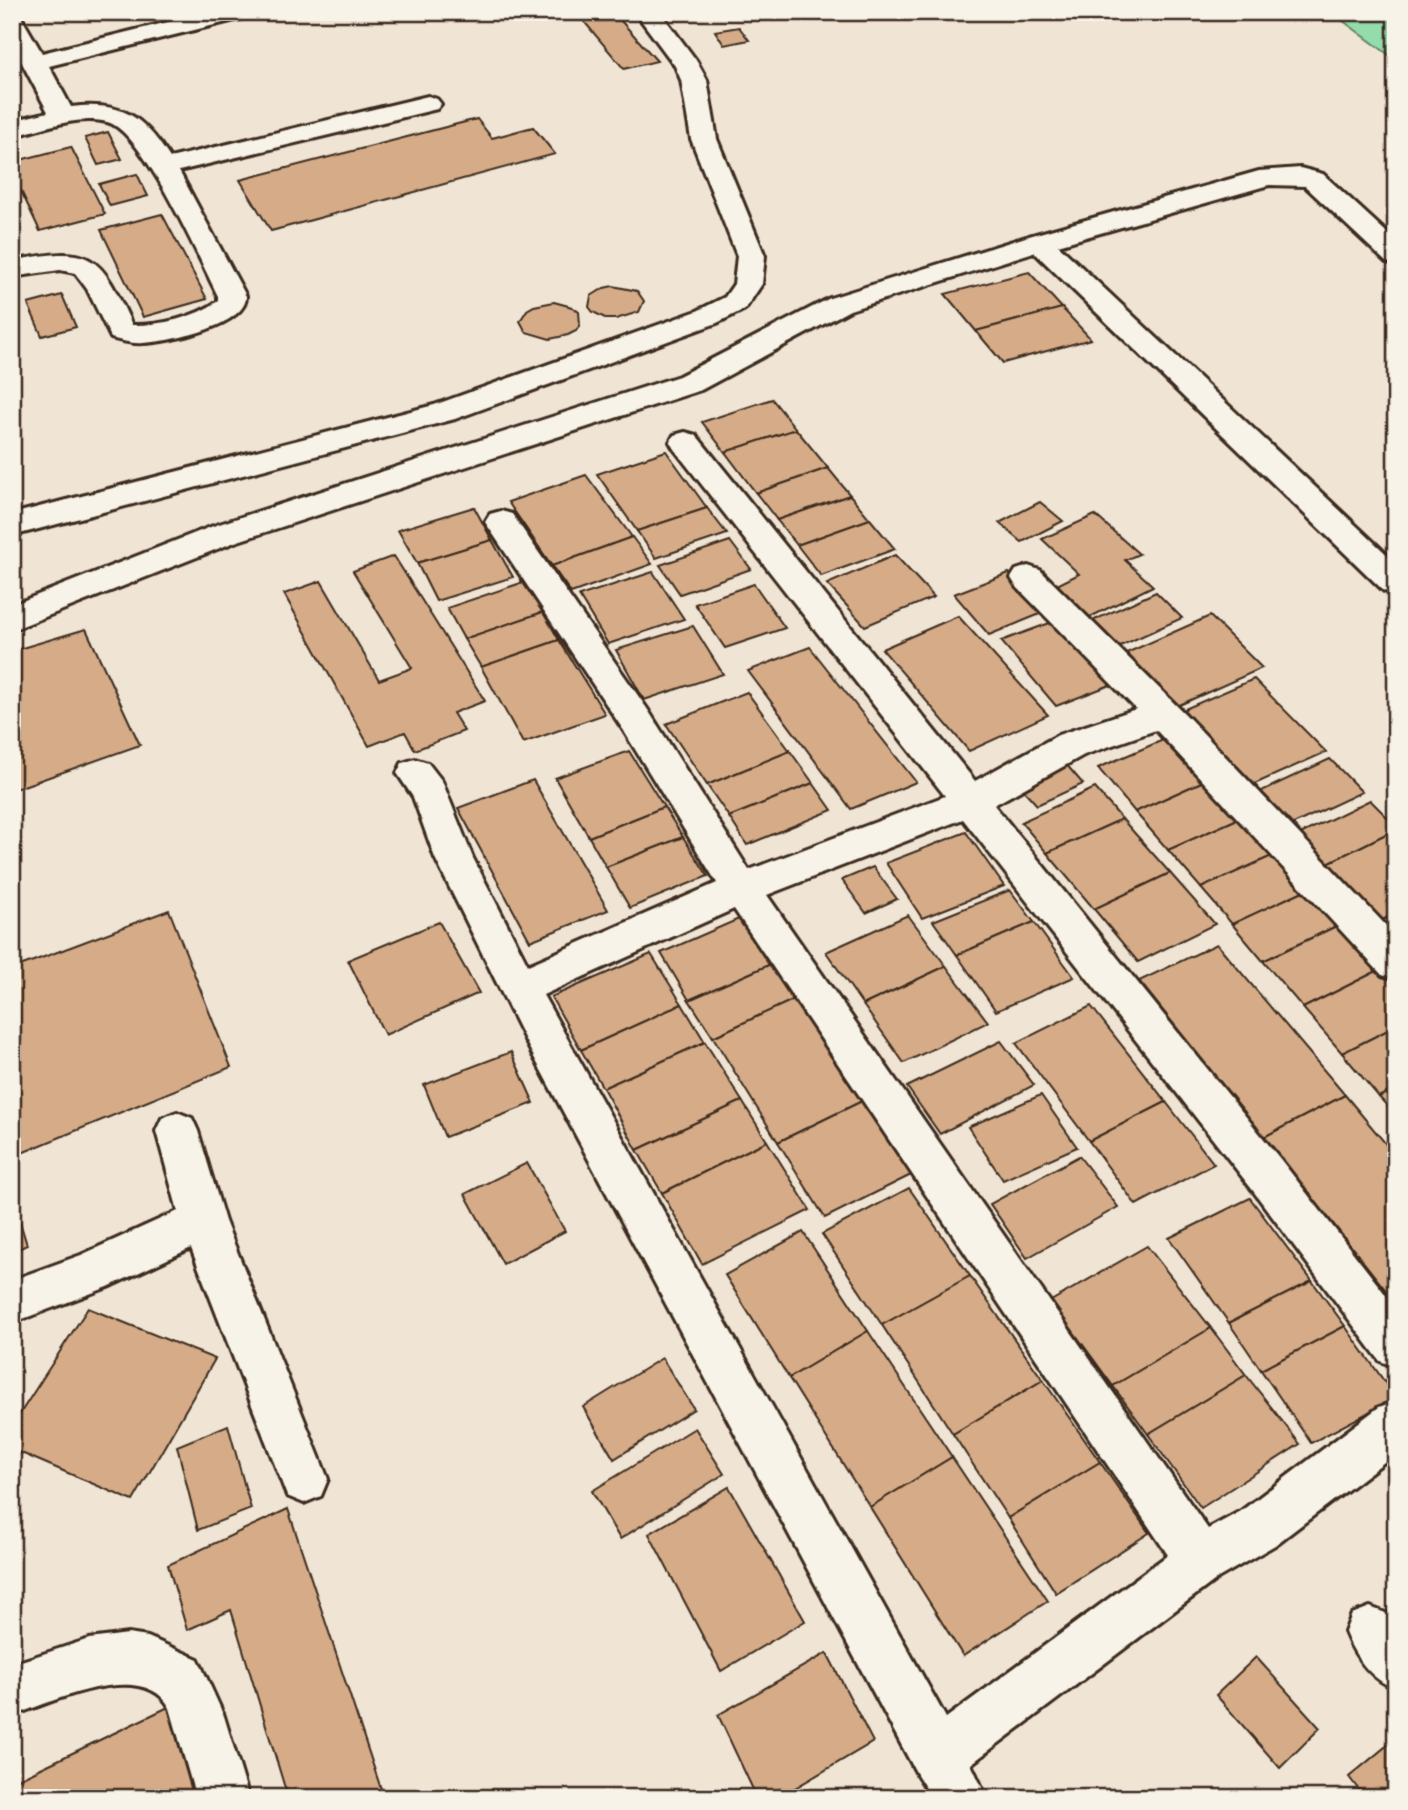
<svg xmlns="http://www.w3.org/2000/svg" width="1408" height="1810" font-family="Mynerve,sans-serif">
  <style>
    .green { fill: #93dcac; stroke: #678365; stroke-width: 2 }
    .building { fill: #d6ac88; stroke: #3b2a1e; stroke-width: 2 }
    .lines { fill: none; stroke-linecap: round; stroke-linejoin: round }
    .minor-casing { stroke: #3b2a1e; stroke-width: 6 }
    .minor { fill: #f7f3e8; fill-rule: evenodd }
  </style>
  <rect width="100%" height="100%" fill="#f0e5d5"/>
  <filter id="ink" filterUnits="userSpaceOnUse"><feTurbulence type="fractalNoise" baseFrequency=".0143" numOctaves="2"/><feDisplacementMap in="SourceGraphic" scale="14" xChannelSelector="R" yChannelSelector="G"/><feConvolveMatrix kernelMatrix="1 2 1 2 8 2 1 2 1" color-interpolation-filters="sRGB"/></filter>
  <g filter="url(#ink)">
    <polygon class="green" points="1331,12 1396,12 1396,60"/>
    <g class="building">
      <polygon points="576,12 613,12 657,61 624,69"/>
      <polygon points="739,27 749,40 724,45 715,31"/>
      <polygon points="477,119 492,138 533,127 555,154 271,231 240,180"/>
      <polygon points="108,132 122,159 98,165 85,138"/>
      <polygon points="71,147 105,214 40,231 12,172 12,162"/>
      <polygon points="137,174 148,196 110,206 99,184"/>
      <polygon points="162,214 207,299 143,317 101,230"/>
      <polygon points="1029,272 1062,308 976,331 945,294"/>
      <polygon points="613,286 637,291 644,301 639,312 616,319 607,319 593,312 589,307 591,296 604,288"/>
      <polygon points="62,295 76,327 42,336 28,304"/>
      <polygon points="554,302 572,307 579,312 580,325 576,331 568,335 550,339 526,332 520,321 527,310 534,306"/>
      <polygon points="1062,308 1091,339 1003,363 976,331"/>
      <polygon points="772,399 796,429 725,452 702,422"/>
      <polygon points="796,429 828,468 756,493 725,452"/>
      <polygon points="666,451 707,508 637,531 597,474"/>
      <polygon points="828,468 850,495 777,520 756,493"/>
      <polygon points="586,475 632,537 552,566 508,502"/>
      <polygon points="850,495 870,519 797,545 777,520"/>
      <polygon points="1040,502 1063,521 1022,542 999,523"/>
      <polygon points="474,507 492,540 417,563 398,530"/>
      <polygon points="707,508 727,534 656,558 637,531"/>
      <polygon points="1095,515 1139,554 1125,560 1153,586 1082,621 1049,589 1079,574 1042,539"/>
      <polygon points="870,519 895,549 821,576 797,545"/>
      <polygon points="632,537 652,564 571,593 552,566"/>
      <polygon points="492,540 513,577 436,601 417,563"/>
      <polygon points="730,541 751,569 680,594 660,565"/>
      <polygon points="895,555 934,597 865,626 827,584"/>
      <polygon points="394,556 485,701 453,713 464,731 415,750 405,732 369,746 284,594 321,581 379,680 412,668 353,571"/>
      <polygon points="653,572 684,619 608,644 579,596"/>
      <polygon points="1009,573 1045,612 989,635 954,594"/>
      <polygon points="524,582 543,612 464,639 447,608"/>
      <polygon points="754,584 785,628 725,648 695,604"/>
      <polygon points="1156,592 1182,618 1118,647 1092,621"/>
      <polygon points="543,612 559,640 481,667 464,639"/>
      <polygon points="958,616 1048,715 969,751 882,649"/>
      <polygon points="1210,616 1262,668 1175,707 1124,654"/>
      <polygon points="1058,620 1113,684 1056,706 1001,641"/>
      <polygon points="693,626 723,674 644,700 616,650"/>
      <polygon points="86,629 140,745 12,790 12,651"/>
      <polygon points="559,640 605,714 523,743 481,667"/>
      <polygon points="810,647 916,782 851,809 748,671"/>
      <polygon points="1254,679 1326,752 1250,786 1180,711"/>
      <polygon points="747,692 790,751 707,785 666,724"/>
      <polygon points="1177,734 1215,776 1135,812 1098,768"/>
      <polygon points="629,751 664,807 589,837 555,778"/>
      <polygon points="790,751 813,783 729,817 707,785"/>
      <polygon points="1330,759 1362,792 1285,828 1253,795"/>
      <polygon points="1066,764 1083,784 1037,805 1019,785"/>
      <polygon points="1215,776 1249,814 1168,850 1135,812"/>
      <polygon points="533,780 608,910 530,941 458,808"/>
      <polygon points="813,783 832,810 747,845 729,817"/>
      <polygon points="1095,788 1122,819 1047,853 1021,822"/>
      <polygon points="1370,800 1396,826 1396,829 1322,866 1294,837"/>
      <polygon points="664,807 683,837 606,867 589,837"/>
      <polygon points="1249,814 1283,851 1201,888 1168,850"/>
      <polygon points="1122,819 1170,873 1094,909 1047,853"/>
      <polygon points="1396,829 1396,913 1377,923 1322,866"/>
      <polygon points="966,832 1004,886 922,918 886,863"/>
      <polygon points="683,837 708,876 630,908 606,867"/>
      <polygon points="1283,851 1314,886 1232,924 1201,888"/>
      <polygon points="873,867 897,899 866,913 842,880"/>
      <polygon points="1170,873 1215,924 1138,962 1094,909"/>
      <polygon points="1314,886 1347,921 1263,961 1232,924"/>
      <polygon points="1010,890 1034,922 957,955 933,921"/>
      <polygon points="169,910 231,1067 12,1157 12,969"/>
      <polygon points="1396,913 1396,943 1377,923"/>
      <polygon points="908,915 946,966 863,1005 826,952"/>
      <polygon points="741,918 771,964 689,1000 661,953"/>
      <polygon points="1347,921 1387,966 1303,1008 1263,961"/>
      <polygon points="439,922 479,993 385,1035 348,960"/>
      <polygon points="1034,922 1074,977 996,1011 957,955"/>
      <polygon points="1217,944 1345,1095 1264,1137 1139,981"/>
      <polygon points="651,954 682,1004 581,1050 551,997"/>
      <polygon points="771,964 795,999 713,1037 689,1000"/>
      <polygon points="946,966 988,1022 904,1063 863,1005"/>
      <polygon points="1387,966 1396,976 1396,1026 1342,1053 1303,1008"/>
      <polygon points="795,999 862,1101 778,1142 713,1037"/>
      <polygon points="682,1004 705,1042 603,1088 581,1050"/>
      <polygon points="1091,1006 1166,1102 1089,1141 1016,1043"/>
      <polygon points="1396,1026 1396,1088 1379,1097 1342,1053"/>
      <polygon points="1001,1041 1034,1085 940,1134 907,1087"/>
      <polygon points="705,1042 742,1101 637,1150 603,1088"/>
      <polygon points="511,1052 534,1103 445,1137 424,1085"/>
      <polygon points="1396,1088 1396,1116 1379,1097"/>
      <polygon points="1041,1095 1077,1147 1003,1180 968,1127"/>
      <polygon points="1345,1095 1396,1156 1396,1303 1264,1137"/>
      <polygon points="742,1101 767,1141 662,1193 637,1150"/>
      <polygon points="862,1101 911,1175 825,1218 778,1142"/>
      <polygon points="1166,1102 1214,1164 1136,1205 1089,1141"/>
      <polygon points="767,1141 810,1210 702,1264 662,1193"/>
      <polygon points="1079,1156 1118,1207 1027,1258 990,1204"/>
      <polygon points="527,1163 565,1231 503,1264 465,1194"/>
      <polygon points="909,1188 970,1276 882,1325 822,1234"/>
      <polygon points="12,1196 27,1245 12,1252"/>
      <polygon points="1250,1198 1312,1281 1229,1323 1169,1238"/>
      <polygon points="803,1232 868,1331 789,1378 725,1275"/>
      <polygon points="1147,1246 1211,1328 1113,1386 1051,1301"/>
      <polygon points="970,1276 1043,1380 953,1434 882,1325"/>
      <polygon points="1312,1281 1345,1326 1261,1370 1229,1323"/>
      <polygon points="88,1308 215,1359 133,1501 12,1449 12,1426"/>
      <polygon points="1345,1326 1396,1398 1311,1443 1261,1370"/>
      <polygon points="1211,1328 1246,1375 1148,1434 1113,1386"/>
      <polygon points="868,1331 952,1457 870,1507 789,1378"/>
      <polygon points="662,1358 694,1409 614,1459 583,1407"/>
      <polygon points="1246,1375 1300,1444 1201,1508 1148,1434"/>
      <polygon points="1043,1380 1100,1462 1008,1518 953,1434"/>
      <polygon points="228,1425 251,1509 198,1530 177,1446"/>
      <polygon points="695,1428 724,1474 620,1539 592,1491"/>
      <polygon points="952,1457 1048,1601 963,1656 870,1507"/>
      <polygon points="1100,1462 1149,1533 1056,1593 1008,1518"/>
      <polygon points="729,1487 805,1621 721,1671 649,1534"/>
      <polygon points="288,1509 384,1798 288,1798 231,1610 187,1630 168,1565"/>
      <polygon points="827,1653 873,1742 778,1798 757,1798 718,1715"/>
      <polygon points="1256,1657 1320,1728 1280,1768 1216,1695"/>
      <polygon points="183,1700 210,1798 12,1798 12,1782"/>
      <polygon points="1396,1738 1396,1798 1365,1798 1349,1777"/>
    </g>
    <g class="lines">
      <defs>
        <g id="minor">
          <path d="M209,12H251L247,17L49,66L71,107C122,101 143,116 170,158L428,96L437,99L441,104L437,109L179,171L246,296C247,326 168,342 143,343C132,344 122,341 111,338L87,289L75,273L60,270L12,277V261C93,245 99,253 132,325C162,325 194,318 218,301V296C200,261 143,130 107,122C76,115 42,129 12,137V121L48,112L12,44V13L20,15L42,53Z"/>
          <polygon points="635,12 660,12 696,60 707,80 717,139 765,256 762,284 745,309 717,323 455,419 12,536 12,514 434,405 697,311 725,297 734,284 737,256 691,139 681,80 675,66"/>
          <polygon points="1300,168 1323,174 1396,241 1396,264 1386,262 1305,186 1269,185 1058,245 1396,563 1396,595 1384,591 1034,252 850,310 701,390 235,542 12,630 12,605 213,526 679,376 830,298 1029,236 1259,171"/>
          <path d="M685,432L696,435L975,781L1058,735L1136,709L1016,586L1011,578L1016,570L1028,566L1040,570L1186,715L1396,936V979L1382,975L1156,730L1084,755L994,805L1281,1160L1396,1308V1367L1380,1361L1251,1188L963,819L767,895L1208,1529L1241,1511L1379,1407L1396,1401V1453L1275,1545L1218,1578L971,1764L987,1798H932L918,1776L527,1044L435,858L413,797L397,773L402,763L415,759L428,763L442,781L473,858L528,965L717,883L622,728L485,522L490,514L501,511L512,514L648,710L749,870L945,796L674,449L670,442L674,435ZM734,909L1168,1555L946,1718L543,995Z"/>
          <polygon points="177,1112 192,1118 198,1131 225,1221 328,1479 321,1496 304,1503 287,1496 191,1248 108,1287 12,1323 12,1280 81,1255 178,1211 156,1131 162,1118"/>
          <path d="M1370,1607L1388,1614L1396,1624V1689C1370,1679 1355,1657 1345,1632L1352,1614Z"/>
          <path d="M128,1634L148,1637L198,1659L224,1716L249,1798H196L170,1708C144,1658 51,1702 12,1716V1664L89,1639Z"/>
        </g>
      </defs>
      <use href="#minor" class="minor-casing"/>
      <use href="#minor" class="minor"/>
    </g>
  </g>
  <rect width="1408" height="1810" fill="none" stroke="#f7f3e8" stroke-width="42"/>
  <rect x="21" y="21" width="1366" height="1768" fill="none" stroke="#3b2a1e" stroke-width="2.5" filter="url(#ink)"/>
</svg>
